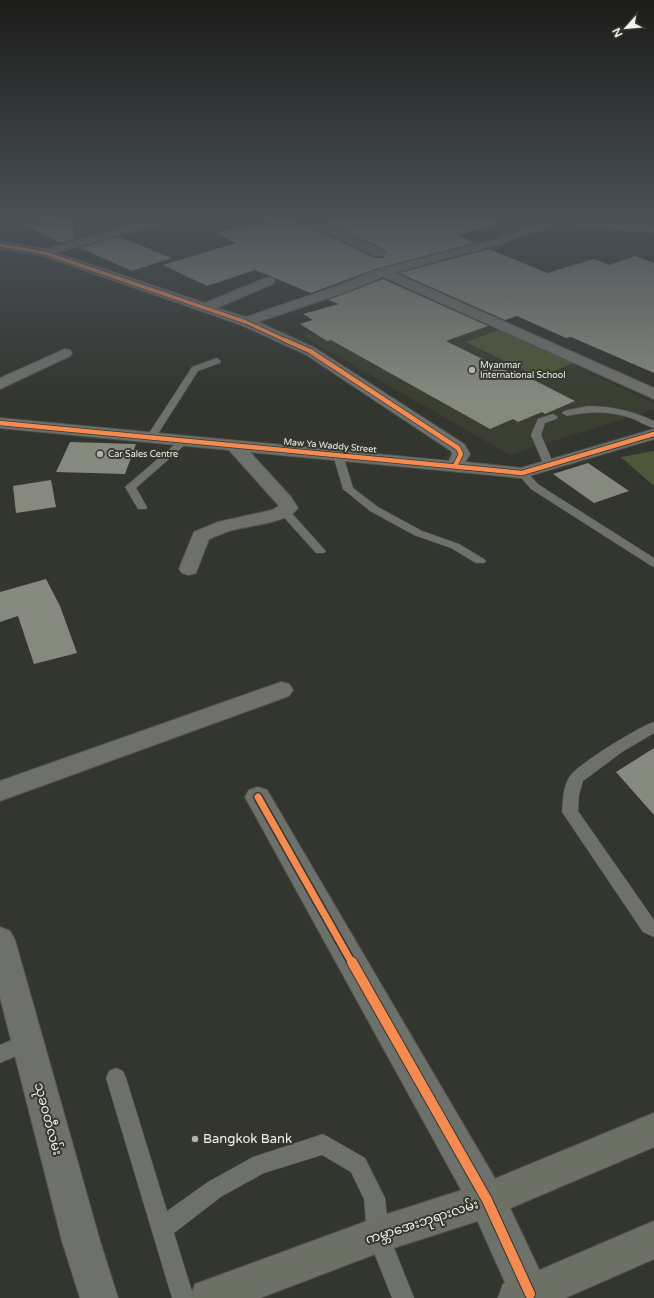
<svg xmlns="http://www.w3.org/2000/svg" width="654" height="1298" font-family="'Varela Round','Noto Sans Myanmar',sans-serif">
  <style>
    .built { fill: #3b3f31 }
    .green { fill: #4f5739 }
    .building { fill: #86897e }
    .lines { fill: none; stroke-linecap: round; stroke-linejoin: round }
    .service-casing { stroke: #52544f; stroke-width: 1 }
    .minor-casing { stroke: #52544f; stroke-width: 2 }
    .secondary-casing { stroke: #52544f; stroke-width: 2 }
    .primary-casing { stroke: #52544f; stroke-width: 2 }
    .service { fill: #6e706b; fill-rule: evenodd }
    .minor { fill: #6e706b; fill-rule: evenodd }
    .secondary { fill: #6e7068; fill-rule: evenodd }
    .primary { fill: #6d7065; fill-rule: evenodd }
    .cycleway-far3-casing { stroke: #34372d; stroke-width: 5 }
    .cycleway-far2-casing { stroke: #34372d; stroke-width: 6 }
    .cycleway-far1-casing { stroke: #34372d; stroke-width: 10 }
    .cycleway-casing { stroke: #34372d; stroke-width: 12 }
    .cycleway-far3 { stroke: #f68b52; stroke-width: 3.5 }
    .cycleway-far2 { stroke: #f68b52; stroke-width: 4.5 }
    .cycleway-far1 { stroke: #f68b52; stroke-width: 7 }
    .cycleway { stroke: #f68b52; stroke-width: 10 }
    .poi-dot { fill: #afb1ab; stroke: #34372d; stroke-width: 1.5 }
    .labels { text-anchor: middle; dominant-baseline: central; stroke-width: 4; stroke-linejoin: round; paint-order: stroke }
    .far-poi-label { font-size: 9px; fill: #f2f4ee; stroke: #34372d; text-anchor: start }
    .far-street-label { font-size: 9px; fill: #f2f4ee; stroke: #34372d }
    .near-street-label { font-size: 13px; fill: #f2f4ee; stroke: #34372d }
    .near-poi-label { font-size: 13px; fill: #f2f4ee; stroke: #34372d; text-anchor: start }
  </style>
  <rect width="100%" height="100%" fill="#33352f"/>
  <polygon class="built" points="466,315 654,403 654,409 510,455 303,336 374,316 407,334"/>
  <g class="green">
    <polygon points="501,329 574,363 538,377 466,342"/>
    <polygon points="654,451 654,486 621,457"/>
  </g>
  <g class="building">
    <polygon points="287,217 293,217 295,220 375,258 383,258 386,252 384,249 312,217 498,217 499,224 457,235 475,243 379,268 311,293 255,270 207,286 163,265 236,243 216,233"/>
    <polygon points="72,219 74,239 61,243 22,224"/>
    <polygon points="119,237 128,240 172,258 132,271 80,248"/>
    <polygon points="489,249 547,273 594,259 609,265 635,256 654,263 654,373 571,337 566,338 517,316 505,320 399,273"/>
    <polygon points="383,279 488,326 446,341 513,374 518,372 575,401 545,414 542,412 518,422 513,419 490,429 331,340 327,341 300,324 313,320 303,314 339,304 328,300"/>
    <polygon points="70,442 136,444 125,474 56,472"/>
    <polygon points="588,463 629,491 594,503 553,474"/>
    <polygon points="51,480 56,507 16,513 13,486"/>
    <polygon points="46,579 60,606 77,653 34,664 18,616 0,622 0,592"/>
    <polygon points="654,748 654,815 616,772"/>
  </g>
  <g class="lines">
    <defs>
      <g id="service">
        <polygon points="217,358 221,361 220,363 198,371 154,440 148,440 146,438 192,367"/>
        <path d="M588,406C611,406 633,411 654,421V428C646,426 639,421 631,418C610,411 588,411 567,416L562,413L564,411Z"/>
        <polygon points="553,414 558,417 556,419 545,423 541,435 554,465 549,468 544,465 531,435 538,419"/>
        <polygon points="184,438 187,439 189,441 187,443 136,488 147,507 146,509 138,509 125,487 181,439"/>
        <polygon points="338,452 343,455 353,488 378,507 422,531 459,544 484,559 486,561 484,563 476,563 451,548 414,535 370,511 343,489 333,455"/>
        <polygon points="522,470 526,471 539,485 654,558 654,567 650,565 531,489 517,473"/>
        <polygon points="284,508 288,509 324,549 326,551 324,553 316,553 280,513 279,511"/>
        <path d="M654,722V733L622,752L583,781L579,795L578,811L654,920V937L643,932L562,812C563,800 563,786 570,776C578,764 640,726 654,722Z"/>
        <polygon points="28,1033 35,1036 37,1042 35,1048 0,1063 0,1045"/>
        <polygon points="116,1068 123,1071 126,1078 167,1211 208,1182 253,1157 323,1134 365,1158 385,1198 389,1235 414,1298 392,1298 367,1235 364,1199 351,1172 322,1155 264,1173 222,1196 174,1233 194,1298 172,1298 106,1078 109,1071"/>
      </g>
      <g id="minor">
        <polygon points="2,217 50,217 47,220 43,221 10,224 6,223"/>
        <path d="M170,217H197L191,220L151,226L57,253L205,303L265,278H273L275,281L273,284L217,308L246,317L334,287L379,269L496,239L555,217H570L569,219L504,243L395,273L654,388V399L383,277L344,293L258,322L315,348L464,444L470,454L465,462L521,468L654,429V439L522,478L250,452L291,497L298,508C288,523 250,525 233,530C225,532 217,536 209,539L196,573L189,575L182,573L179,569L194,532L218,522L272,510L279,506L229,450L0,428V418L449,461L452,454L451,451L305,354L241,325L43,256L0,249V241L45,249L146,221Z"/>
        <polygon points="294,217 309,217 383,250 385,253 383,256 375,256 296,219"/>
        <polygon points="65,349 70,350 72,353 70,356 0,389 0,378"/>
        <polygon points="281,682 289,684 293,690 289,696 0,801 0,781"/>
        <polygon points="258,787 267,790 500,1187 544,1280 549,1294 548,1298 512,1298 474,1213 245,797 249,790"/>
        <polygon points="0,927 10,931 15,940 100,1241 118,1298 80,1298 62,1241 0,997"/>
      </g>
      <path id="secondary" d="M542,217H568L654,226V232C638,231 549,225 542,217Z"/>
      <g id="primary">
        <polygon points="654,1113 654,1147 487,1218 378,1253 260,1298 190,1298 195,1284 209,1279 378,1217 487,1182"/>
        <polygon points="654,1221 654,1259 565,1298 498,1298 503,1284 528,1275"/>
      </g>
    </defs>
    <use href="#service" class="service-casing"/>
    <use href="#minor" class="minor-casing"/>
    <use href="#secondary" class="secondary-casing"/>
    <use href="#primary" class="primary-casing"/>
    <use href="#service" class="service"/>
    <use href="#minor" class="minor"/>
    <use href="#secondary" class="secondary"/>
    <use href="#primary" class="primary"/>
    <defs>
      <polyline id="cycleway-far3" points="0,245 45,253 246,322 287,341"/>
      <g id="cycleway-far2">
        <polyline points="285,340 310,351 458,448 461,454 455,466"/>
        <polyline points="0,423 522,473 654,434"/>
      </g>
      <polyline id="cycleway-far1" points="258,797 352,963"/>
      <polyline id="cycleway" points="352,962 487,1200 530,1294"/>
    </defs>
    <use href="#cycleway-far3" class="cycleway-far3-casing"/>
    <use href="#cycleway-far2" class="cycleway-far2-casing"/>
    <use href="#cycleway-far1" class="cycleway-far1-casing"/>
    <use href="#cycleway" class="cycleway-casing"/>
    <use href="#cycleway-far3" class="cycleway-far3"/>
    <use href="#cycleway-far2" class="cycleway-far2"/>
    <use href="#cycleway-far1" class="cycleway-far1"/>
    <use href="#cycleway" class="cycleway"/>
  </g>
  <linearGradient id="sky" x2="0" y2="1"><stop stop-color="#1c1d1a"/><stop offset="0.55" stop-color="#4a5158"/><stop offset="1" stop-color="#4a5158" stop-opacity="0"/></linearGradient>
  <rect width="654" height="398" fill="url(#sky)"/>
  <g class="poi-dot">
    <circle cx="472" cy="370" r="4"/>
    <circle cx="100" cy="454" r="4"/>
    <circle cx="195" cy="1139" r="4"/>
  </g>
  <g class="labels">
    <g class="far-poi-label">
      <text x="480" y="365">Myanmar<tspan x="480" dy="10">International School</tspan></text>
      <text x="108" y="454">Car Sales Centre</text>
    </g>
    <g class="far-street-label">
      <text transform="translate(330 446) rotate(5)">Maw Ya Waddy Street</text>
    </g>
    <g class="near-street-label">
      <text transform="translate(48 1119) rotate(75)">သုခဝတီလမ်း</text>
      <text transform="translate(422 1222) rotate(-18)">ကမ္ဘာအေးဘုရားလမ်း</text>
    </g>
    <g class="near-poi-label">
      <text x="203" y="1139">Bangkok Bank</text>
    </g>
  </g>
  <g transform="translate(626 28) rotate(243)" stroke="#34372d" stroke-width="3" paint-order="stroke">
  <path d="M0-3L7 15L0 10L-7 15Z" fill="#f2f4ee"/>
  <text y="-6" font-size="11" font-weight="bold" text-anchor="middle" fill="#f2f4ee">N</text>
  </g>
</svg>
